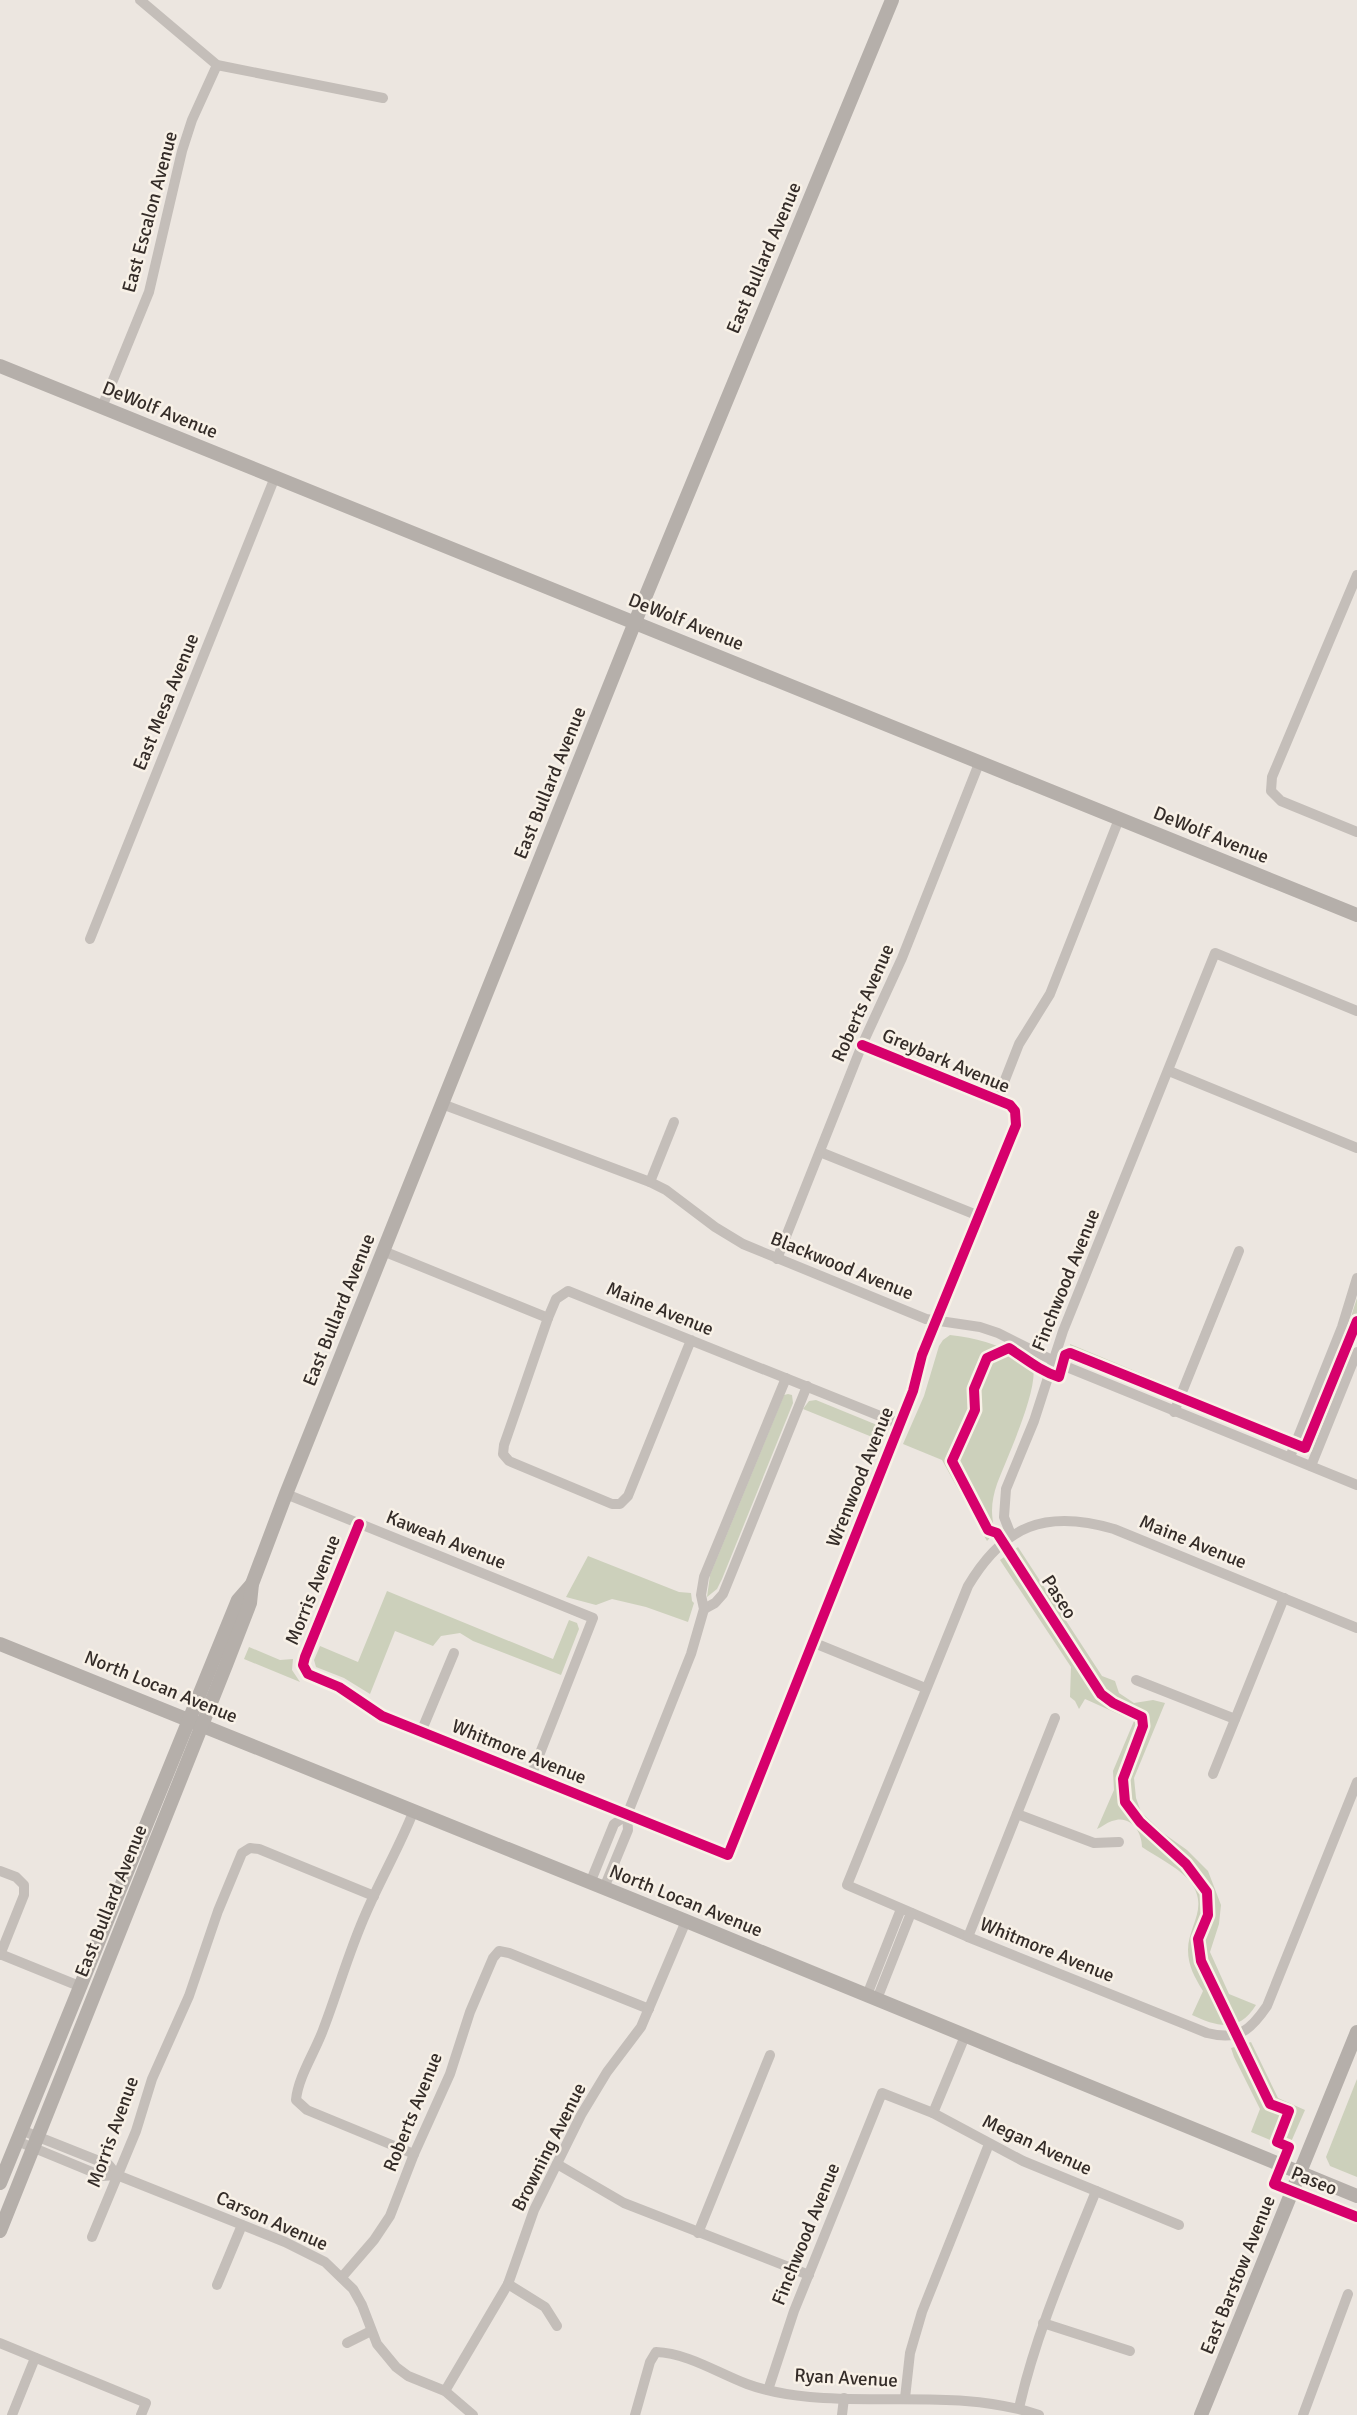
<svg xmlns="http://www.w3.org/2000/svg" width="1357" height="2415" font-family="Signika,sans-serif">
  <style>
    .green { fill: #ccd0bb }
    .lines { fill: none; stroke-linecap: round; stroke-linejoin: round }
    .street { stroke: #c4beb9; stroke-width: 10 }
    .secondary { stroke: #b5afaa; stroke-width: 14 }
    .cycleway-casing { stroke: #f8f1e7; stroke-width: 15 }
    .cycleway { stroke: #d6006c; stroke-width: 10 }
    .labels { text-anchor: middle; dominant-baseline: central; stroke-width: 5; stroke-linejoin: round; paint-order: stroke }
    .street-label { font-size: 19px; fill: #342c28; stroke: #f8f1e7 }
  </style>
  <rect width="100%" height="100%" fill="#ece6e0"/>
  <g class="green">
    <polygon points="1357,1298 1357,1336 1313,1447 1310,1453 1303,1454 1298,1448 1299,1445 1345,1335"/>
    <path d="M950,1335C982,1338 1006,1348 1033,1364C1039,1390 1007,1457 997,1484C994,1493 992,1501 992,1511C992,1523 997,1531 987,1541L942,1460L903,1444L924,1396L939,1346L943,1340Z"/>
    <polygon points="1070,1344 1171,1386 1162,1395 1072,1358"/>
    <polygon points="788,1394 792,1395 793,1403 722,1579 717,1589 707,1597 710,1575 784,1395"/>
    <polygon points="1191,1394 1291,1435 1283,1445 1191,1407"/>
    <polygon points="816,1400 882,1427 884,1434 882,1441 803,1409 809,1401"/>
    <path d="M1018,1547L1102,1676L1115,1681L1119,1693L1134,1703L1153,1700L1165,1703L1134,1778L1136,1798L1141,1812L1163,1833L1187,1850L1208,1871L1221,1905L1219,1924L1210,1952L1229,1994L1256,2005C1239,2033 1218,2027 1192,2015L1203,1991C1195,1978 1188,1966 1188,1950C1188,1924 1212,1906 1187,1878C1177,1867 1155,1856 1142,1847C1142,1831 1130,1814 1112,1821C1106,1823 1102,1827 1097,1829L1114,1790L1113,1771L1134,1721L1085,1699L1079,1709L1075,1701L1070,1697L1071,1667L1000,1560Z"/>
    <polygon points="588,1556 679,1592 691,1593 692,1601 694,1603 688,1622 646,1607 612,1599 596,1605 566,1597"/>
    <polygon points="387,1591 553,1659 569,1620 577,1623 579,1629 561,1675 473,1641 460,1633 441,1636 433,1646 395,1631 370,1694 344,1678 316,1667 314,1660 320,1646 358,1662"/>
    <polygon points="249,1647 280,1660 293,1659 292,1670 300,1682 244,1659"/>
    <polygon points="1251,2042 1278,2098 1305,2110 1291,2142 1285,2146 1251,2132 1260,2109 1234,2057 1231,2048"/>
    <polygon points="1357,2079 1357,2177 1330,2166 1326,2157"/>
  </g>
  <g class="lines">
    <g class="street">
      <polyline points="140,0 217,65 383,98"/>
      <polyline points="102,407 149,292 182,151 192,120 217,65"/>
      <polyline points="1357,575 1272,777 1271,791 1281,801 1357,832"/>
      <polyline points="90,939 275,477"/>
      <polyline points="1169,1071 1357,1148"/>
      <polyline points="997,1100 1019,1044 1050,994 1119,819"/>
      <polyline points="442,1104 650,1182 666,1190 715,1227 743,1244 926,1319 980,1327 998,1333 1062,1365 1357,1485"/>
      <polyline points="820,1152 979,1216"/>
      <polyline points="650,1182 674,1122"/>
      <polyline points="383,1251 548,1318"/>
      <polyline points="777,1259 862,1045 902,958 980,761"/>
      <polyline points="691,1340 628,1496 620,1504 612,1504 509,1461 503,1454 504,1445 548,1318 556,1299 568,1291 900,1424"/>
      <polyline points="1174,1412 1239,1251"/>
      <polyline points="1290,1457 1342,1327 1357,1278"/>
      <polyline points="1311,1466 1357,1352"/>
      <polyline points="286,1494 593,1618 531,1776"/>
      <polyline points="359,1524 305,1657 303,1665 308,1674 339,1687 382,1716 728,1855 913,1391 922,1355 1016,1125 1015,1111 1010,1105 862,1045"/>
      <polyline points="1011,1535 1004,1517 1006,1489 1034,1421 1063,1331 1215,953 1357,1011"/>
      <polyline points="704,1609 715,1603 723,1594 807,1386"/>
      <path d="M1357,1628L1114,1529C1046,1509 1004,1525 968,1586L847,1885L968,1937L1207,2033C1238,2041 1250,2031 1267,2006L1357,1782"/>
      <polyline points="812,1642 925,1688"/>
      <polyline points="1136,1680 1235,1719"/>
      <polyline points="421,1732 454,1653"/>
      <polyline points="1213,1774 1284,1598"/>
      <path d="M414,1810C400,1846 381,1878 366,1913C349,1951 338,1991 323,2030C315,2052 298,2077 296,2100L307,2110L414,2154"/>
      <polyline points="1017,1814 1094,1843 1119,1842"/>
      <polyline points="0,1871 16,1877 24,1885 24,1895 0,1955"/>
      <polyline points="590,1883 614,1824 627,1815"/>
      <polyline points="604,1888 628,1830 627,1815 691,1654 704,1609 701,1595 704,1577 786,1378"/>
      <polyline points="968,1937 1055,1718"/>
      <polyline points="0,1954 79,1986"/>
      <polyline points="867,1995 901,1909"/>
      <polyline points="877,1999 911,1913"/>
      <polyline points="933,2113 965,2036"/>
      <polyline points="21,2130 109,2165 117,2175"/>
      <polyline points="17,2141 102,2176 117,2175 285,2242 325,2262 353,2289 362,2305 377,2344 396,2367 408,2376 445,2391 473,2415"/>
      <polyline points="557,2164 624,2203 809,2275"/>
      <polyline points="698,2233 770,2055"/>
      <polyline points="92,2237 136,2131 152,2079 189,1996 218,1911 242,1853 250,1848 259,1849 374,1896"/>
      <polyline points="342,2277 374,2240 390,2216 414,2154 450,2074 470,2012 493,1958 499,1951 509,1953 649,2009"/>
      <polyline points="508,2284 545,2307 557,2326"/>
      <polyline points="217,2285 242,2225"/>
      <polyline points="1043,2323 1130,2351"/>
      <polyline points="0,2343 146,2403 141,2415"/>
      <polyline points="347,2343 371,2331"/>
      <polyline points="768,2390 794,2311 882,2093 933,2113 1023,2161 1179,2225"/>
      <polyline points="445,2391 508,2284 534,2210 581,2115 607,2072 641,2027 686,1921"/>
      <polyline points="905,2398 910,2353 922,2312 989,2144"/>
      <path d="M1019,2408C1036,2333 1067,2263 1096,2191"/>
      <polyline points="12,2415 35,2358"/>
      <path d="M635,2415L650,2362L656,2352C687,2353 718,2373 747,2384C766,2391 789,2395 810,2397C886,2404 965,2390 1039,2415"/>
      <polyline points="842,2415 844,2398"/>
      <polyline points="1303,2415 1348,2294"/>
    </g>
    <g class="secondary">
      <polyline points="0,366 1357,915"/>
      <polyline points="0,1644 686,1921 1357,2196"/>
      <polyline points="0,2183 238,1600 252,1584"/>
      <polyline points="0,2231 226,1665 250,1603 252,1584 286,1494 442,1104 635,622 892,0"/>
      <polyline points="1201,2415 1357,2032"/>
    </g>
    <defs>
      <g id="cycleway">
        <path d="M1357,1321L1305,1448L1070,1353L1065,1355L1059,1377C1040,1371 1026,1359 1009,1348L987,1358L974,1389L975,1410L952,1461L988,1530L997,1533L1101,1694L1113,1703L1142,1717L1143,1726L1123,1779L1125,1802L1140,1822L1186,1864L1207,1892L1208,1915L1198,1939L1201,1961L1270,2104L1289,2111L1277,2142L1289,2147L1274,2184L1357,2217"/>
        <polyline points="359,1524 305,1657 303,1665 308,1674 339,1687 382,1716 728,1855 913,1391 922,1355 1016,1125 1015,1111 1010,1105 862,1045"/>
      </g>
    </defs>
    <use href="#cycleway" class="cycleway-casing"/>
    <use href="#cycleway" class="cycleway"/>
  </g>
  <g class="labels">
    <g class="street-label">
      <text transform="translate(150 212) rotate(-75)">East Escalon Avenue</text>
      <text transform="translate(764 258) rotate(-67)">East Bullard Avenue</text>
      <text transform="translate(160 410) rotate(22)">DeWolf Avenue</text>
      <text transform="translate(686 622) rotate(22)">DeWolf Avenue</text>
      <text transform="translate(166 702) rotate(-68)">East Mesa Avenue</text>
      <text transform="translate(550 783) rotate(-68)">East Bullard Avenue</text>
      <text transform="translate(1211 835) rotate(22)">DeWolf Avenue</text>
      <text transform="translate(863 1003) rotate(-66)">Roberts Avenue</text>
      <text transform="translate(946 1061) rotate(23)">Greybark Avenue</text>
      <text transform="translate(842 1266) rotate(22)">Blackwood Avenue</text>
      <text transform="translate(1066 1280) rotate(-68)">Finchwood Avenue</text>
      <text transform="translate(660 1309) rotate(22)">Maine Avenue</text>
      <text transform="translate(339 1310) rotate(-68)">East Bullard Avenue</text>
      <text transform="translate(860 1477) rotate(-68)">Wrenwood Avenue</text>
      <text transform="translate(446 1540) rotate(22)">Kaweah Avenue</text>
      <text transform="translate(1193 1542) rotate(22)">Maine Avenue</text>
      <text transform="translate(313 1590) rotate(-68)">Morris Avenue</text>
      <text transform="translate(1059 1597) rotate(57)">Paseo</text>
      <text transform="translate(161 1687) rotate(22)">North Locan Avenue</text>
      <text transform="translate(519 1752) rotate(22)">Whitmore Avenue</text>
      <text transform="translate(111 1901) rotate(-68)">East Bullard Avenue</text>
      <text transform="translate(686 1901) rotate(22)">North Locan Avenue</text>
      <text transform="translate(1047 1950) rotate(22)">Whitmore Avenue</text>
      <text transform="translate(413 2112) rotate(-68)">Roberts Avenue</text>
      <text transform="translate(113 2132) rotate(-70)">Morris Avenue</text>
      <text transform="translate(1037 2145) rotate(25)">Megan Avenue</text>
      <text transform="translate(549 2147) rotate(-63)">Browning Avenue</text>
      <text transform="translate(1314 2181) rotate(22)">Paseo</text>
      <text transform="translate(272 2221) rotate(24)">Carson Avenue</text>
      <text transform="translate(806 2234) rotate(-68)">Finchwood Avenue</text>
      <text transform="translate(1238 2275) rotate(-68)">East Barstow Avenue</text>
      <text transform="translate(846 2378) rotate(3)">Ryan Avenue</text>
    </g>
  </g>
</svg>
